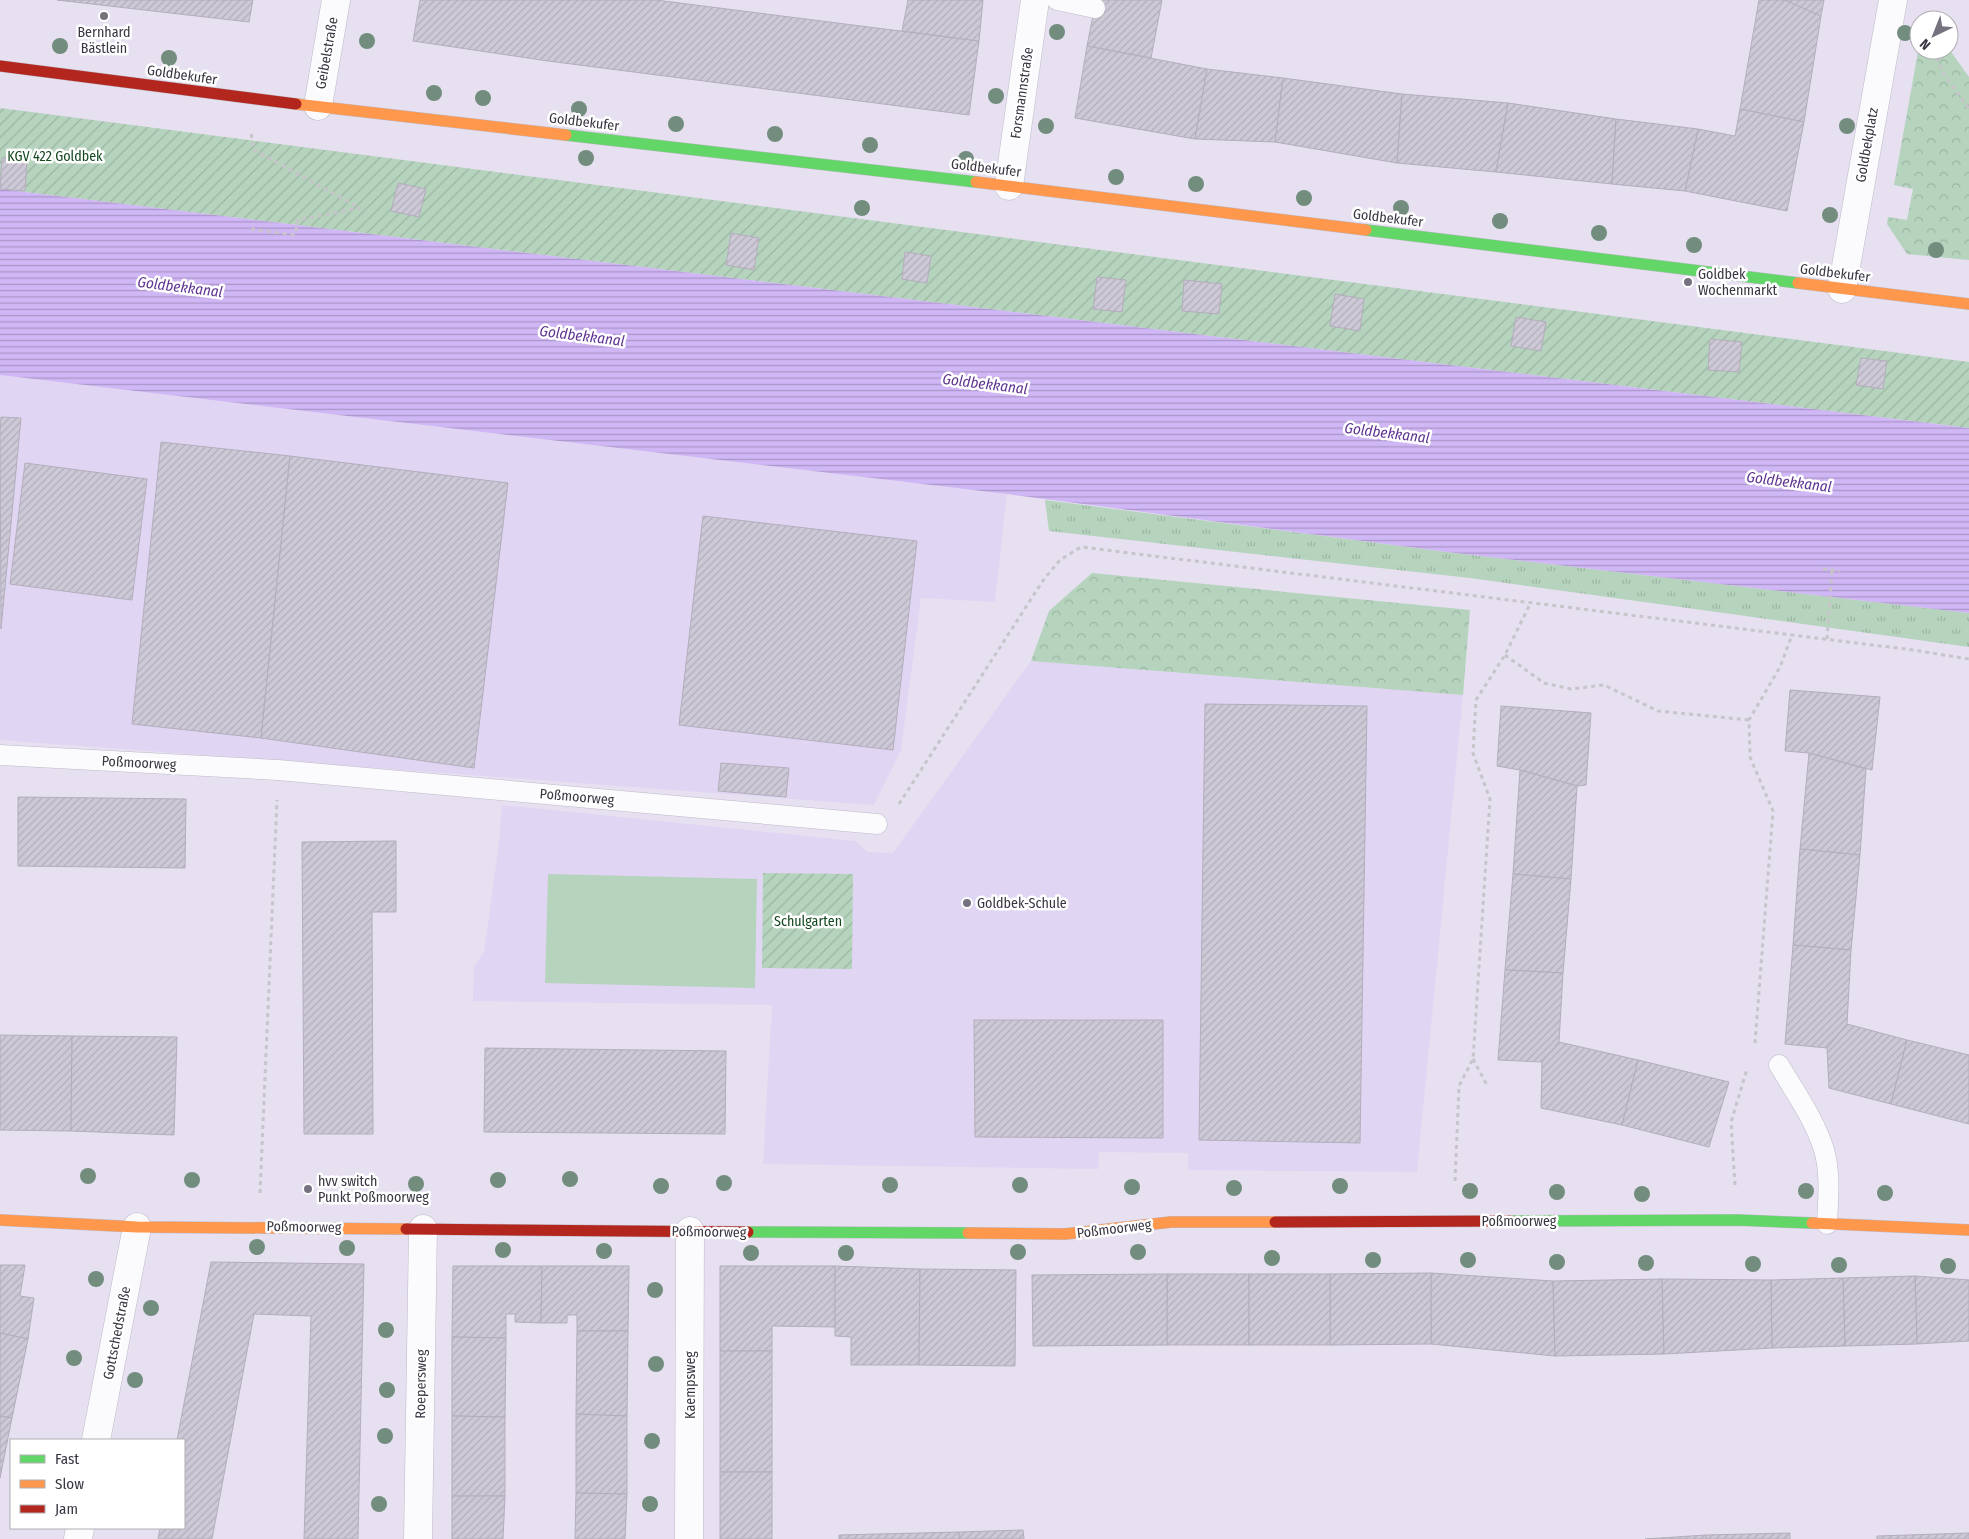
<svg xmlns="http://www.w3.org/2000/svg" width="1969" height="1539" font-family="'Fira Sans Condensed',sans-serif">
  <style>
    .built { fill: #e0d6f3 }
    .grass { fill: url(#grass-tufts) }
    .park { fill: url(#park-crowns) }
    .garden { fill: url(#garden-furrows) }
    .pitch { fill: #b5d3bd }
    .water { fill: url(#water-rules) }
    .building { fill: url(#building-hatch); stroke: #b3aebc }
    .lines { fill: none; stroke-linecap: round; stroke-linejoin: round }
    .lane-casing { stroke: #bebac7; stroke-width: 21 }
    .street-casing { stroke: #bebac7; stroke-width: 29 }
    .fast-casing { stroke: #bebac7; stroke-width: 12 }
    .slow-casing { stroke: #bebac7; stroke-width: 12 }
    .jam-casing { stroke: #bebac7; stroke-width: 12 }
    .path { stroke: #c7c4ca; stroke-width: 3; stroke-dasharray: 4 4; stroke-linecap: butt }
    .lane { stroke: #fbfafd; stroke-width: 20 }
    .street { stroke: #fbfafd; stroke-width: 28 }
    .fast { stroke: #63d668; stroke-width: 11 }
    .slow { stroke: #ff974d; stroke-width: 11 }
    .jam { stroke: #b3261e; stroke-width: 11 }
    .tree { fill: #728c7e }
    .poi-dot { fill: #76717f; stroke: #fff; stroke-width: 2 }
    .labels { text-anchor: middle; dominant-baseline: central; stroke-width: 5; stroke-linejoin: round; paint-order: stroke }
    .poi-label { font-size: 14px; fill: #3a3542; stroke: #fff; text-anchor: start }
    .street-label { font-size: 14px; fill: #3a3542; stroke: #fff }
    .park-label { font-size: 14px; fill: #14481f; stroke: #fff }
    .water-label { font-size: 15px; font-style: italic; fill: #5f3491; stroke: #fff }
  </style>
  <defs>
    <pattern id="grass-tufts" width="24" height="20" patternUnits="userSpaceOnUse" patternTransform="scale(1.25)"><rect width="24" height="20" fill="#b5d3bd"/><path d="M3 7l-1-3M5 7V3M7 7l1-3M15 17l-1-3M17 17v-4M19 17l1-3" fill="none" stroke="#9cb6a4"/></pattern>
    <pattern id="park-crowns" width="20" height="18" patternUnits="userSpaceOnUse" patternTransform="scale(1.25)"><rect width="20" height="18" fill="#b5d3bd"/><path d="M2 6a3 3 0 1 1 6 0M12 15a3 3 0 1 1 6 0" fill="none" stroke="#9cb6a4"/></pattern>
    <pattern id="garden-furrows" width="10" height="10" patternUnits="userSpaceOnUse" patternTransform="scale(1.25)"><rect width="10" height="10" fill="#b5d3bd"/><path d="M-1 1l2-2M0 10L10 0M9 11l2-2" fill="none" stroke="#9cb6a4"/></pattern>
    <pattern id="water-rules" width="6" height="5" patternUnits="userSpaceOnUse" patternTransform="scale(1.25)"><rect width="6" height="5" fill="#d0b7f5"/><path d="M0 2.5h6" fill="none" stroke="#aa96c8"/></pattern>
    <pattern id="building-hatch" width="6" height="6" patternUnits="userSpaceOnUse" patternTransform="scale(1.25)"><rect width="6" height="6" fill="#cec9d7"/><path d="M-1 1l2-2M0 6l6-6M5 7l2-2" fill="none" stroke="#b2adba"/></pattern>
  </defs>
  <rect width="100%" height="100%" fill="#e6e0f1"/>
  <g class="built">
    <polygon points="0,375 1007,494 995,602 921,598 901,750 874,805 0,740"/>
    <polygon points="1031,661 1463,695 1417,1172 1188,1170 1188,1153 1099,1152 1098,1169 763,1164 772,1005 473,1001 474,967 484,952 498,850 502,805 855,841 868,852 893,853"/>
  </g>
  <polygon class="grass" points="1045,500 1447,552 1969,613 1969,647 1470,578 1049,531"/>
  <g class="park">
    <polygon points="1949,49 1969,77 1969,260 1907,254 1887,224 1888,217 1907,220 1913,189 1894,185 1918,52 1922,50"/>
    <polygon points="1092,573 1470,610 1463,695 1031,661 1049,611"/>
  </g>
  <g class="garden">
    <polygon points="0,108 1969,362 1969,428 0,189"/>
    <polygon points="763,873 853,874 852,969 762,968"/>
  </g>
  <polygon class="pitch" points="548,874 757,879 755,988 545,983"/>
  <polygon class="water" points="0,189 1969,428 1969,613 1447,552 1007,494 0,375"/>
  <g class="building">
    <polygon points="57,0 253,0 249,22"/>
    <polygon points="420,0 656,0 979,41 969,115 548,61 413,41"/>
    <polygon points="908,0 983,0 979,41 902,31"/>
    <polygon points="1096,0 1162,0 1151,58 1087,46"/>
    <polygon points="1759,0 1785,0 1821,16 1804,122 1740,109"/>
    <polygon points="1785,0 1824,0 1821,16"/>
    <polygon points="1087,46 1207,69 1195,139 1075,118"/>
    <polygon points="1207,69 1283,78 1275,142 1195,139"/>
    <polygon points="1283,78 1402,94 1397,163 1275,142"/>
    <polygon points="1402,94 1508,103 1496,172 1397,163"/>
    <polygon points="1508,103 1616,119 1612,184 1496,172"/>
    <polygon points="1740,109 1804,122 1787,211 1685,191 1698,129 1735,136"/>
    <polygon points="1616,119 1698,129 1685,191 1612,184"/>
    <polygon points="2,158 27,160 25,191 0,189"/>
    <polygon points="398,183 426,189 419,217 391,211"/>
    <polygon points="731,233 759,238 754,270 726,265"/>
    <polygon points="905,252 931,256 927,283 902,279"/>
    <polygon points="1097,277 1126,280 1122,312 1093,309"/>
    <polygon points="1184,280 1222,284 1219,314 1182,311"/>
    <polygon points="1335,294 1364,299 1360,331 1330,326"/>
    <polygon points="1516,317 1546,322 1541,351 1511,346"/>
    <polygon points="1710,339 1742,342 1739,372 1708,370"/>
    <polygon points="1861,358 1887,361 1883,389 1856,385"/>
    <polygon points="1,417 21,418 1,629 0,431"/>
    <polygon points="161,442 290,456 261,738 132,724"/>
    <polygon points="290,456 508,483 474,768 261,738"/>
    <polygon points="25,463 147,479 132,600 10,584"/>
    <polygon points="703,516 917,541 893,750 679,725"/>
    <polygon points="1790,690 1880,697 1872,770 1809,753 1785,751"/>
    <polygon points="1205,704 1367,706 1360,1143 1199,1140"/>
    <polygon points="1501,706 1591,713 1586,785 1577,786 1520,770 1497,766"/>
    <polygon points="1809,753 1866,769 1860,855 1800,849"/>
    <polygon points="721,763 789,768 786,797 718,791"/>
    <polygon points="1520,770 1577,786 1571,879 1513,874"/>
    <polygon points="18,797 186,799 185,868 18,866"/>
    <polygon points="396,841 396,912 372,912 373,1134 304,1134 302,842"/>
    <polygon points="1800,849 1860,855 1851,950 1793,945"/>
    <polygon points="1513,874 1571,879 1563,973 1505,970"/>
    <polygon points="1793,945 1851,950 1847,1024 1827,1048 1785,1044"/>
    <polygon points="1505,970 1563,973 1559,1042 1542,1062 1498,1060"/>
    <polygon points="974,1020 1163,1020 1163,1138 975,1137"/>
    <polygon points="1847,1024 1907,1040 1891,1104 1829,1088 1827,1048"/>
    <polygon points="0,1035 72,1036 71,1131 0,1130"/>
    <polygon points="72,1036 177,1037 174,1135 71,1131"/>
    <polygon points="1907,1040 1969,1055 1969,1124 1891,1104"/>
    <polygon points="1559,1042 1638,1060 1622,1125 1541,1108 1542,1062"/>
    <polygon points="485,1048 726,1051 725,1134 484,1132"/>
    <polygon points="1638,1060 1729,1082 1709,1147 1622,1125"/>
    <polygon points="211,1262 364,1264 358,1539 304,1539 311,1316 254,1314 212,1539 158,1539 160,1528 184,1528 184,1440 177,1440"/>
    <polygon points="0,1265 25,1265 20,1296 34,1298 28,1339 0,1333"/>
    <polygon points="453,1266 542,1266 541,1323 515,1322 515,1314 506,1314 506,1338 452,1337"/>
    <polygon points="542,1266 629,1266 628,1331 577,1331 577,1315 567,1315 567,1323 541,1323"/>
    <polygon points="720,1266 835,1266 835,1327 772,1326 772,1351 720,1351"/>
    <polygon points="835,1266 920,1269 919,1365 851,1365 851,1337 835,1336"/>
    <polygon points="920,1269 1016,1270 1015,1366 919,1365"/>
    <polygon points="1431,1273 1553,1281 1555,1356 1431,1344"/>
    <polygon points="1431,1273 1431,1344 1330,1345 1330,1274"/>
    <rect x="1167" y="1274" width="82" height="71"/>
    <polygon points="1167,1274 1167,1345 1033,1346 1032,1275"/>
    <rect x="1249" y="1274" width="81" height="71"/>
    <polygon points="1915,1276 1969,1280 1969,1341 1917,1344"/>
    <polygon points="1915,1276 1917,1344 1845,1346 1843,1278"/>
    <polygon points="1843,1278 1845,1346 1772,1348 1771,1280"/>
    <polygon points="1662,1279 1664,1354 1555,1356 1553,1281"/>
    <polygon points="1662,1279 1771,1280 1772,1348 1664,1354"/>
    <polygon points="577,1331 628,1331 627,1416 576,1414"/>
    <polygon points="0,1333 28,1339 12,1418 0,1416"/>
    <polygon points="452,1337 506,1338 505,1417 452,1416"/>
    <rect x="720" y="1351" width="52" height="121"/>
    <polygon points="576,1414 627,1416 627,1494 576,1493"/>
    <polygon points="0,1416 12,1418 0,1478"/>
    <polygon points="452,1416 505,1417 505,1496 452,1496"/>
    <rect x="720" y="1472" width="52" height="67"/>
    <polygon points="576,1493 627,1494 625,1539 575,1539"/>
    <polygon points="452,1496 505,1496 503,1539 452,1539"/>
    <polygon points="1023,1530 1024,1539 959,1539 959,1532"/>
    <polygon points="959,1532 959,1539 839,1539 839,1535"/>
    <polygon points="1790,1533 1790,1539 1706,1539 1706,1535"/>
    <polygon points="1969,1533 1969,1539 1877,1539 1877,1536"/>
    <polygon points="1706,1535 1706,1539 1645,1539"/>
  </g>
  <g class="lines">
    <defs>
      <g id="lane">
        <polyline points="1057,0 1095,8"/>
        <polyline points="0,755 278,770 877,824"/>
        <path d="M1779,1065C1795,1092 1815,1120 1824,1150C1831,1174 1828,1200 1827,1224"/>
      </g>
      <g id="street">
        <polyline points="318,106 336,0"/>
        <polyline points="1009,186 1035,0"/>
        <polyline points="1842,289 1893,0"/>
        <polyline points="96,1440 137,1227"/>
        <polyline points="78,1539 80,1528"/>
        <polyline points="418,1539 423,1229"/>
        <polyline points="689,1539 690,1231"/>
      </g>
      <g id="fast">
        <polyline points="566,135 976,182"/>
        <polyline points="1366,230 1798,283"/>
        <polyline points="1511,1221 1737,1220 1812,1223"/>
        <polyline points="748,1232 968,1233"/>
      </g>
      <g id="slow">
        <polyline points="296,104 566,135"/>
        <polyline points="976,182 1366,230"/>
        <polyline points="1798,283 1969,304"/>
        <polyline points="0,1220 137,1227 406,1229"/>
        <polyline points="1812,1223 1969,1230"/>
        <polyline points="968,1233 1065,1234 1171,1222 1275,1222"/>
      </g>
      <g id="jam">
        <polyline points="0,66 296,104"/>
        <polyline points="1275,1222 1511,1221"/>
        <polyline points="406,1229 748,1232"/>
      </g>
    </defs>
    <use href="#lane" class="lane-casing"/>
    <use href="#street" class="street-casing"/>
    <use href="#fast" class="fast-casing"/>
    <use href="#slow" class="slow-casing"/>
    <use href="#jam" class="jam-casing"/>
    <g class="path">
      <polyline points="1934,50 1944,74 1969,109"/>
      <polyline points="251,229 295,235 298,220 360,208 254,150 251,133"/>
      <polyline points="1823,569 1840,571"/>
      <polyline points="1827,639 1832,570"/>
      <polyline points="1505,655 1544,683 1571,689 1604,685 1658,711 1749,720"/>
      <polyline points="899,804 1044,579 1060,560 1081,547 1913,650 1969,659"/>
      <polyline points="1755,1043 1773,811 1750,757 1749,720 1780,667 1792,635"/>
      <polyline points="1473,1059 1488,1087"/>
      <polyline points="1455,1181 1459,1086 1473,1059 1490,799 1473,753 1476,700 1505,655 1531,602"/>
      <polyline points="1735,1185 1731,1122 1747,1069"/>
      <polyline points="260,1193 277,800"/>
    </g>
    <use href="#lane" class="lane"/>
    <use href="#street" class="street"/>
    <use href="#fast" class="fast"/>
    <use href="#slow" class="slow"/>
    <use href="#jam" class="jam"/>
  </g>
  <g class="tree">
    <circle cx="1057" cy="32" r="8"/>
    <circle cx="1905" cy="33" r="8"/>
    <circle cx="367" cy="41" r="8"/>
    <circle cx="60" cy="46" r="8"/>
    <circle cx="169" cy="58" r="8"/>
    <circle cx="434" cy="93" r="8"/>
    <circle cx="996" cy="96" r="8"/>
    <circle cx="483" cy="98" r="8"/>
    <circle cx="579" cy="109" r="8"/>
    <circle cx="676" cy="124" r="8"/>
    <circle cx="1046" cy="126" r="8"/>
    <circle cx="1847" cy="126" r="8"/>
    <circle cx="775" cy="134" r="8"/>
    <circle cx="870" cy="145" r="8"/>
    <circle cx="586" cy="158" r="8"/>
    <circle cx="966" cy="159" r="8"/>
    <circle cx="1116" cy="177" r="8"/>
    <circle cx="1196" cy="184" r="8"/>
    <circle cx="1304" cy="198" r="8"/>
    <circle cx="862" cy="208" r="8"/>
    <circle cx="1401" cy="208" r="8"/>
    <circle cx="1830" cy="215" r="8"/>
    <circle cx="1500" cy="221" r="8"/>
    <circle cx="1599" cy="233" r="8"/>
    <circle cx="1694" cy="245" r="8"/>
    <circle cx="1936" cy="250" r="8"/>
    <circle cx="88" cy="1176" r="8"/>
    <circle cx="570" cy="1179" r="8"/>
    <circle cx="192" cy="1180" r="8"/>
    <circle cx="498" cy="1180" r="8"/>
    <circle cx="724" cy="1183" r="8"/>
    <circle cx="416" cy="1184" r="8"/>
    <circle cx="890" cy="1185" r="8"/>
    <circle cx="1020" cy="1185" r="8"/>
    <circle cx="661" cy="1186" r="8"/>
    <circle cx="1340" cy="1186" r="8"/>
    <circle cx="1132" cy="1187" r="8"/>
    <circle cx="1234" cy="1188" r="8"/>
    <circle cx="1470" cy="1191" r="8"/>
    <circle cx="1806" cy="1191" r="8"/>
    <circle cx="1557" cy="1192" r="8"/>
    <circle cx="1885" cy="1193" r="8"/>
    <circle cx="1642" cy="1194" r="8"/>
    <circle cx="257" cy="1247" r="8"/>
    <circle cx="347" cy="1248" r="8"/>
    <circle cx="503" cy="1250" r="8"/>
    <circle cx="604" cy="1251" r="8"/>
    <circle cx="1018" cy="1252" r="8"/>
    <circle cx="1138" cy="1252" r="8"/>
    <circle cx="751" cy="1253" r="8"/>
    <circle cx="846" cy="1253" r="8"/>
    <circle cx="1272" cy="1258" r="8"/>
    <circle cx="1373" cy="1260" r="8"/>
    <circle cx="1468" cy="1260" r="8"/>
    <circle cx="1557" cy="1262" r="8"/>
    <circle cx="1646" cy="1263" r="8"/>
    <circle cx="1753" cy="1264" r="8"/>
    <circle cx="1839" cy="1265" r="8"/>
    <circle cx="1948" cy="1266" r="8"/>
    <circle cx="96" cy="1279" r="8"/>
    <circle cx="655" cy="1290" r="8"/>
    <circle cx="151" cy="1308" r="8"/>
    <circle cx="386" cy="1330" r="8"/>
    <circle cx="74" cy="1358" r="8"/>
    <circle cx="656" cy="1364" r="8"/>
    <circle cx="135" cy="1380" r="8"/>
    <circle cx="387" cy="1390" r="8"/>
    <circle cx="385" cy="1436" r="8"/>
    <circle cx="652" cy="1441" r="8"/>
    <circle cx="379" cy="1504" r="8"/>
    <circle cx="650" cy="1504" r="8"/>
  </g>
  <g class="poi-dot">
    <circle cx="104" cy="16" r="5"/>
    <circle cx="1688" cy="282" r="5"/>
    <circle cx="967" cy="903" r="5"/>
    <circle cx="308" cy="1189" r="5"/>
  </g>
  <g class="labels">
    <g class="poi-label">
      <text x="104" y="32" text-anchor="middle">Bernhard<tspan x="104" dy="16">Bästlein</tspan></text>
      <text x="1698" y="274">Goldbek<tspan x="1698" dy="16">Wochenmarkt</tspan></text>
      <text x="977" y="903">Goldbek-Schule</text>
      <text x="318" y="1181">hvv switch<tspan x="318" dy="16">Punkt Poßmoorweg</tspan></text>
    </g>
    <g class="street-label">
      <text transform="translate(327 53) rotate(-80)">Geibelstraße</text>
      <text transform="translate(182 75) rotate(8)">Goldbekufer</text>
      <text transform="translate(1022 93) rotate(-82)">Forsmannstraße</text>
      <text transform="translate(584 122) rotate(7)">Goldbekufer</text>
      <text transform="translate(1867 145) rotate(-80)">Goldbekplatz</text>
      <text transform="translate(986 168) rotate(7)">Goldbekufer</text>
      <text transform="translate(1388 218) rotate(7)">Goldbekufer</text>
      <text transform="translate(1835 273) rotate(7)">Goldbekufer</text>
      <text transform="translate(139 763) rotate(3)">Poßmoorweg</text>
      <text transform="translate(577 797) rotate(5)">Poßmoorweg</text>
      <text x="1519" y="1221">Poßmoorweg</text>
      <text transform="translate(304 1227) rotate(1)">Poßmoorweg</text>
      <text transform="translate(1114 1229) rotate(-7)">Poßmoorweg</text>
      <text transform="translate(709 1232) rotate(1)">Poßmoorweg</text>
      <text transform="translate(117 1333) rotate(-79)">Gottschedstraße</text>
      <text transform="translate(421 1384) rotate(-89)">Roepersweg</text>
      <text transform="translate(690 1385) rotate(-90)">Kaempsweg</text>
    </g>
    <g class="park-label">
      <text x="55" y="156">KGV 422 Goldbek</text>
      <text x="808" y="921">Schulgarten</text>
    </g>
    <g class="water-label">
      <text transform="translate(180 287) rotate(7)">Goldbekkanal</text>
      <text transform="translate(582 336) rotate(7)">Goldbekkanal</text>
      <text transform="translate(985 384) rotate(7)">Goldbekkanal</text>
      <text transform="translate(1387 433) rotate(7)">Goldbekkanal</text>
      <text transform="translate(1789 482) rotate(7)">Goldbekkanal</text>
    </g>
  </g>
  <rect x="10" y="1439" width="175" height="90" fill="#ffffff" stroke="#b0aeb3"/>
  <rect x="20" y="1455" width="25" height="8" fill="#63d668" stroke="#b0aeb3"/>
  <text x="55" y="1464" font-size="15" fill="#3a3542">Fast</text>
  <rect x="20" y="1480" width="25" height="8" fill="#ff974d" stroke="#b0aeb3"/>
  <text x="55" y="1489" font-size="15" fill="#3a3542">Slow</text>
  <rect x="20" y="1505" width="25" height="8" fill="#b3261e" stroke="#b0aeb3"/>
  <text x="55" y="1514" font-size="15" fill="#3a3542">Jam</text>
  <g transform="translate(1934 35) rotate(223)"><circle r="24" fill="#ffffff" stroke="#b0aeb3"/>
  <path d="M0-4L9 19L0 12L-9 19Z" fill="#76717f"/>
  <text y="-8" font-size="14" font-weight="bold" text-anchor="middle" fill="#3a3542">N</text>
  </g>
</svg>
